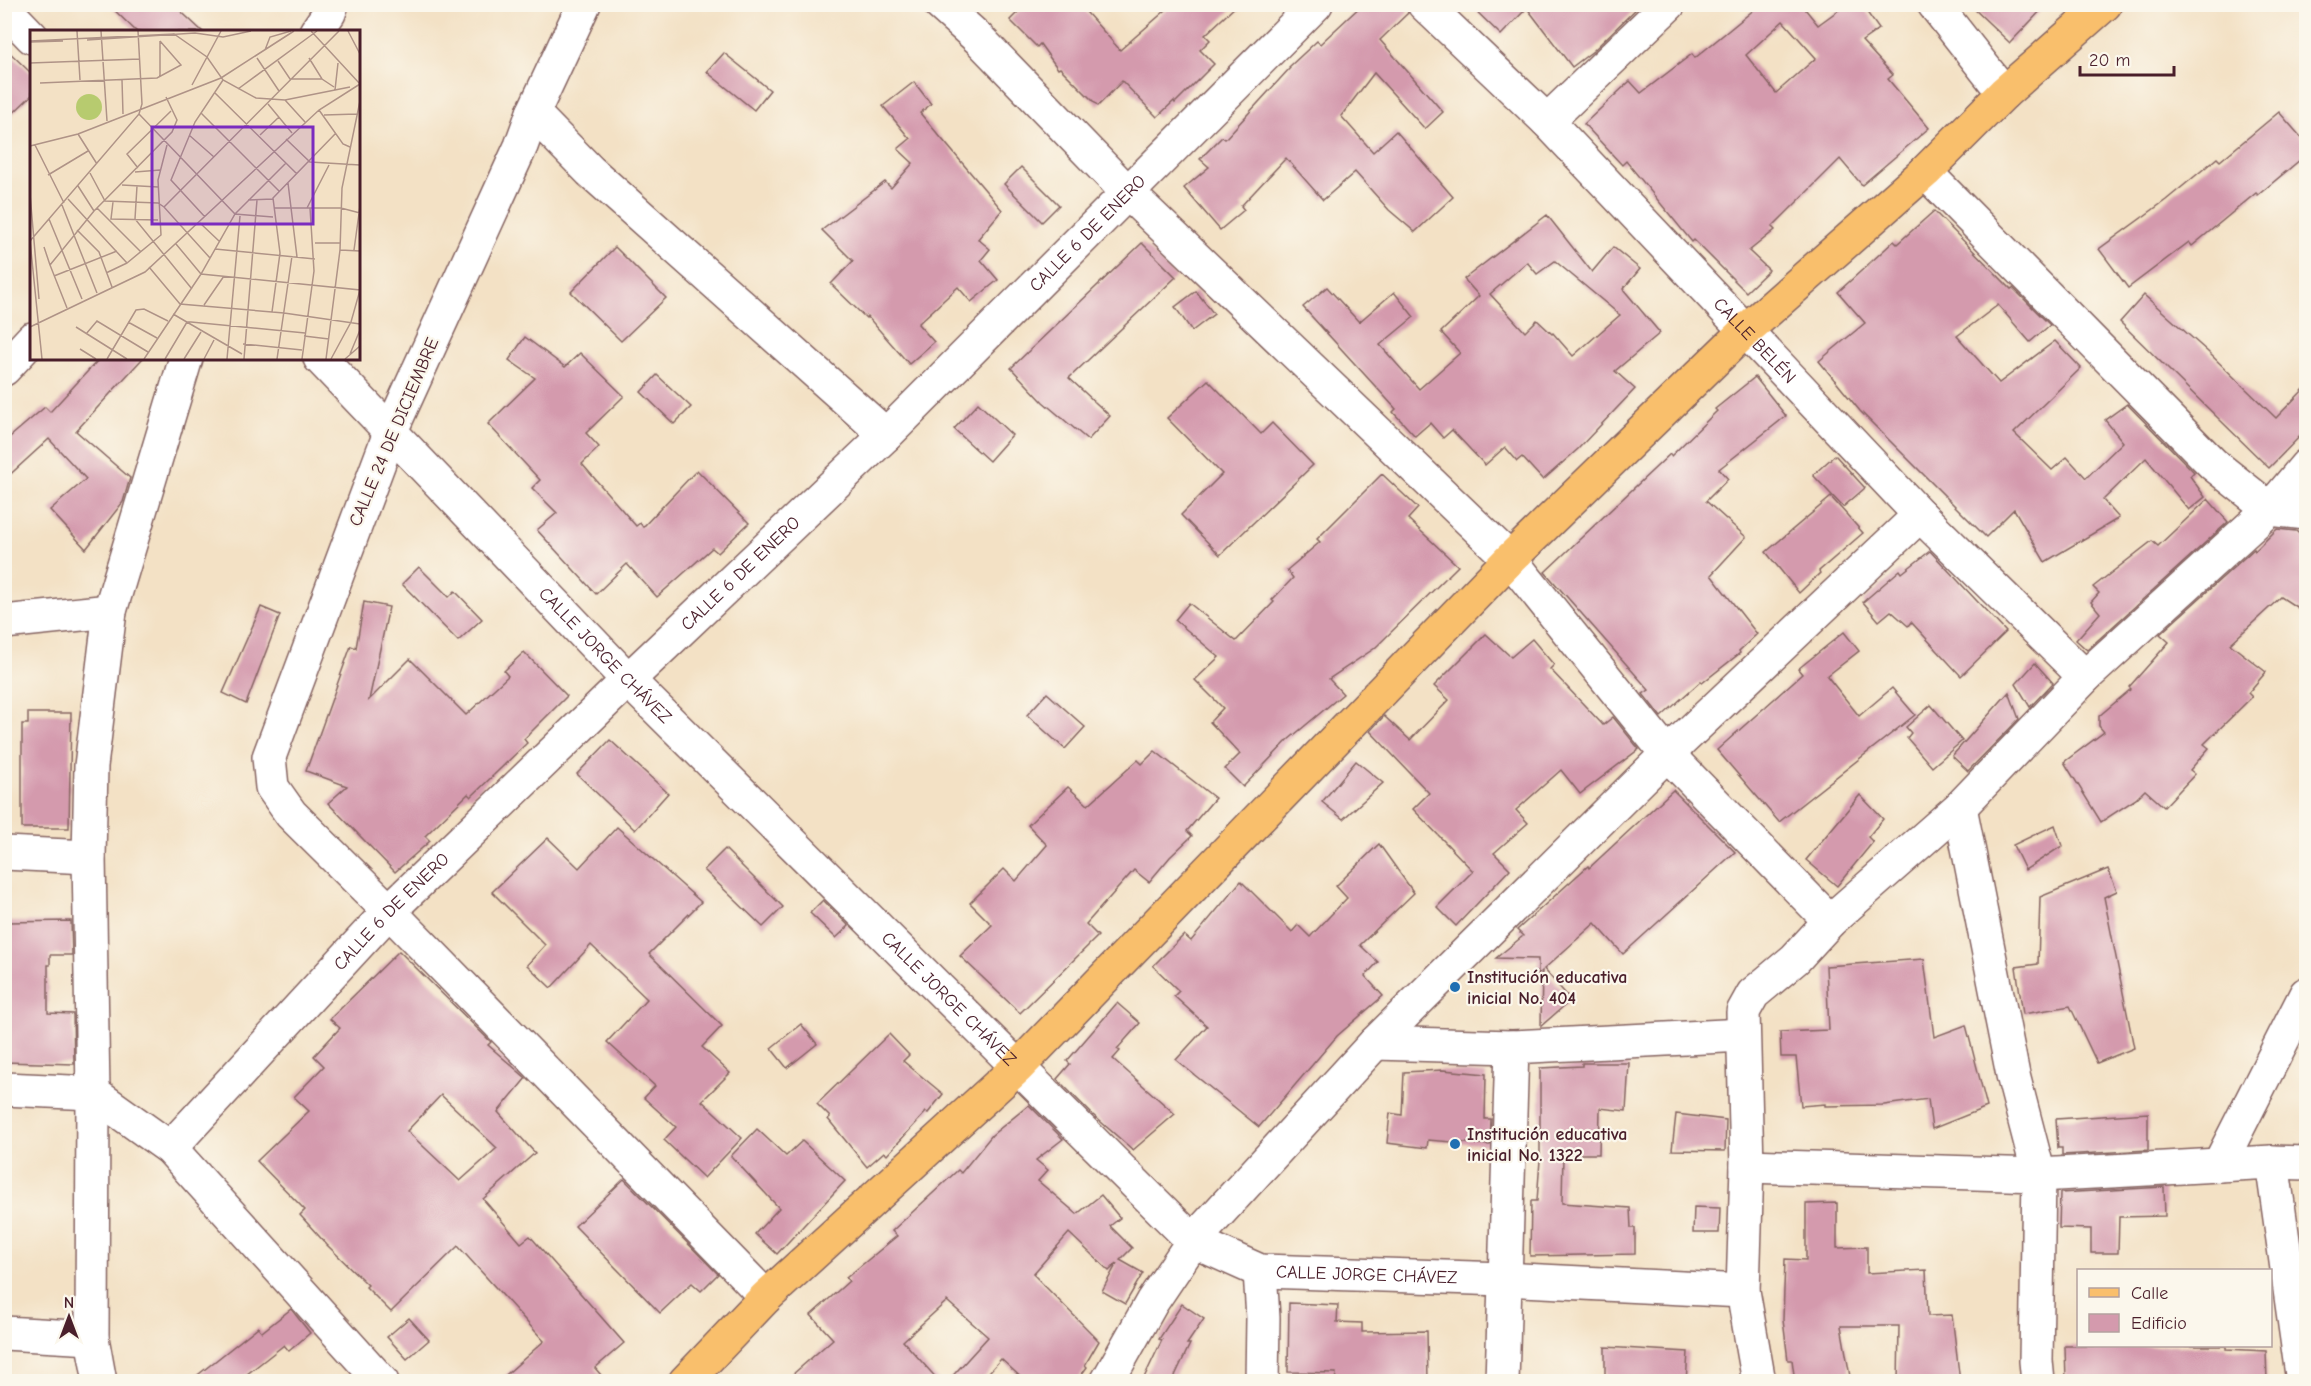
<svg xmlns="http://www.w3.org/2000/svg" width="2311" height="1386" font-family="'Comic Neue',sans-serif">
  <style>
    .building { fill: #d49aad; fill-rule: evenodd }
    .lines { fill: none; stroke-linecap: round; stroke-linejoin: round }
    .minor-casing { stroke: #856361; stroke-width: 36 }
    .major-casing { stroke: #856361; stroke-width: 36 }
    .minor { stroke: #fff; stroke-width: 33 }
    .major { stroke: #f9bf6c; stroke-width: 33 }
    .poi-dot { fill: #1f6fb2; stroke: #fbf7ec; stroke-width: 2 }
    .labels { text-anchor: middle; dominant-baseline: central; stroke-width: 4.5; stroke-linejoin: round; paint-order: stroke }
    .street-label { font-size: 18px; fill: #4a1f2b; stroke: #fbf7ec }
    .poi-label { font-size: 18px; font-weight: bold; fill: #4a1f2b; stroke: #fbf7ec; text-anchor: start }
    .inset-road { fill: none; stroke: #af9387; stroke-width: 1.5 }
    .view { fill: #7b2cbf; fill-opacity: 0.15; stroke: #7b2cbf; stroke-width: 3 }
    .inset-edge { fill: none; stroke: #4a1f2b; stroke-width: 3 }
  </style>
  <rect width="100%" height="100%" fill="#fbf7ec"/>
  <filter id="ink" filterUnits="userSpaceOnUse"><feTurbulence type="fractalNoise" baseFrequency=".0167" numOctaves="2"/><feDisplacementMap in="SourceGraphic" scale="12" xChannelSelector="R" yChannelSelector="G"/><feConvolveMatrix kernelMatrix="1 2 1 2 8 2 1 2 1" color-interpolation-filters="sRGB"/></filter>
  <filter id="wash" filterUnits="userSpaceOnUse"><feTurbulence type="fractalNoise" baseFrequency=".008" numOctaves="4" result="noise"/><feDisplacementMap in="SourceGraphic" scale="24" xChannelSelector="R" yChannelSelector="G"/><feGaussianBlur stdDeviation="1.35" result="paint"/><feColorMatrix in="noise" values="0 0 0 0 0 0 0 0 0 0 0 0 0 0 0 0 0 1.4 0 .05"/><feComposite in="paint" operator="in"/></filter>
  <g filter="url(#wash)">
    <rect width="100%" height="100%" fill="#f3e1c5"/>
    <g id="blocks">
      <g class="building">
        <polygon points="108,4 173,4 203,32 137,32"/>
        <polygon points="1026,4 1079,4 1120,50 1173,4 1238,4 1205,35 1210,40 1200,50 1214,64 1175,103 1174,101 1157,117 1122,81 1098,106 1060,68 1058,69 1040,44 1037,47 1010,20"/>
        <polygon points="1363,4 1406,4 1408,13 1380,40 1443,112 1425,129 1374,73 1341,116 1373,152 1396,131 1453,197 1415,232 1389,210 1355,172 1323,200 1286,158 1241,206 1244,210 1220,230 1184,188 1209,167 1200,159 1222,137 1225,139 1290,68 1289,67 1317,41 1320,44"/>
        <polygon points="1469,4 1641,4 1593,51 1572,67 1527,8 1501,35"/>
        <path d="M1761,4H1801L1818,25L1847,4H1861L1879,29L1862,41L1893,75L1888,79L1929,128L1862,185L1840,159L1772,227L1775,230L1749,251L1769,270L1746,292L1694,240L1692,242L1626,161L1622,165L1584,124L1630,81L1641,93L1692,54L1695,58ZM1783,21L1816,58L1776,93L1746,55Z"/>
        <polygon points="1969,4 2047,4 2010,43"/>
        <polygon points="4,47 32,74 32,95 4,122"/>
        <polygon points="724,53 770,90 754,110 707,72"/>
        <polygon points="914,82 931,104 920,113 1002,210 978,239 990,249 981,260 998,280 971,302 958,287 918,324 934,342 909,364 867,316 866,318 831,284 853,261 822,230 885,182 891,188 913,163 898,149 910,139 883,106"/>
        <polygon points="2279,112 2307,144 2307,154 2258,195 2256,193 2192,246 2189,242 2128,288 2099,249 2166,200 2217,158 2220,161"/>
        <polygon points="1021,167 1059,205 1042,222 1004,184"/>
        <polygon points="1934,211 2011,289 2013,288 2050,325 2030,342 1998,305 1957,336 1999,383 2055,341 2081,368 2014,433 2052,470 2067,457 2086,478 2123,442 2105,420 2127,404 2194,472 2190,476 2205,497 2189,510 2146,458 2103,500 2119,518 2045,562 2014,509 1986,537 1860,411 1819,361 1865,323 1838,292 1894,241 1897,244"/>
        <path d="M1547,215L1592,272L1613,247L1640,269L1623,289L1660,333L1615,371L1635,389L1578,449L1543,480L1522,457L1517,461L1505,447L1485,465L1452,430L1443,438L1430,423L1415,436L1393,412L1396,409L1303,307L1327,287L1359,322L1394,292L1414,317L1380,345L1419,389L1460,353L1441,332L1479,296L1464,279ZM1555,261L1620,315L1573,356L1553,333L1552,334L1537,320L1525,332L1490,294L1527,262L1537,274Z"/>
        <polygon points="1142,243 1176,277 1069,378 1110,416 1088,440 1043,402 1011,368"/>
        <polygon points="615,247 666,298 621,341 571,292"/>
        <polygon points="1196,291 1214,314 1192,331 1175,307"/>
        <polygon points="2144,295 2208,352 2276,418 2307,386 2307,429 2269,468 2120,322"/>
        <polygon points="525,337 565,367 580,353 624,396 586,433 599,447 582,464 636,526 640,523 643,527 697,470 749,523 718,553 712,548 657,597 627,564 596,594 537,530 557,513 532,488 540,480 488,424 535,378 509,360"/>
        <polygon points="100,358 143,358 76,431 130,478 123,502 86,549 50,510 86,479 49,439 4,480 4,442 45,407 50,412"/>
        <polygon points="657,375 691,407 674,424 641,392"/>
        <polygon points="1755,377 1786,416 1719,469 1728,479 1706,501 1746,537 1711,575 1757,634 1739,651 1740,653 1702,683 1701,681 1661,717 1643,694 1649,690 1545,572 1670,454 1671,456 1717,411 1715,409"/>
        <polygon points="1208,380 1261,434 1272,423 1313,465 1220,555 1181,515 1222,474 1167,418"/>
        <polygon points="978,403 1012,435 989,461 954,429"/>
        <polygon points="1835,455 1865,488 1843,507 1813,475"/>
        <polygon points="1382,474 1418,508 1408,519 1458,566 1375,648 1329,679 1343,694 1288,740 1243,787 1225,769 1240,754 1210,722 1223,708 1195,680 1219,657 1175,620 1189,603 1236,641 1274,602 1272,600 1293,578 1287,570 1320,542 1317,539"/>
        <polygon points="1831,497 1863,533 1819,571 1820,573 1799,593 1766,552"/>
        <polygon points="2208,499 2228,522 2087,650 2076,640 2100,613 2091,602 2099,593 2093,587 2152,541 2158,546"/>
        <polygon points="2277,529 2296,531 2307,541 2307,614 2281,597 2230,644 2266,672 2248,693 2252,697 2204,744 2209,748 2190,770 2195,774 2164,807 2145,790 2136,799 2101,822 2064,762 2104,732 2099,726 2099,716 2131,689 2129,687 2169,642 2160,634 2254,549 2255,551"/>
        <polygon points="1930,551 2006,632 1961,676 1911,622 1908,626 1891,611 1879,621 1863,602 1900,570 1902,573"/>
        <polygon points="419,567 449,597 455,591 482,619 458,641 402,584"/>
        <polygon points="364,602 389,607 369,700 410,659 466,715 508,676 504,671 524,652 567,696 524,739 527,743 471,797 468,794 425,836 430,841 395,872 328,803 347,786 306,771 351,646 356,648"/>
        <polygon points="261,607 280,615 246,704 223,693"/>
        <polygon points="1844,632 1859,651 1827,676 1859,716 1892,688 1915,715 1779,822 1717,750 1802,674 1798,669"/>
        <polygon points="1486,634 1511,657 1532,639 1554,665 1550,669 1603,725 1613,717 1639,749 1580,794 1561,770 1516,810 1528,823 1494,853 1510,869 1456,926 1437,907 1473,871 1413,809 1429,793 1370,731 1384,716 1410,740 1449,700 1434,686"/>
        <polygon points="2035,663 2053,683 2030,707 2016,684"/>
        <polygon points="2009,692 2019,719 1968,771 1952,756"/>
        <polygon points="1047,693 1085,727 1065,749 1027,715"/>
        <polygon points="1931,705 1962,741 1932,767 1907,738 1911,733 1906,727"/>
        <polygon points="28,713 71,713 69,828 22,828 22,724 28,724"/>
        <polygon points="610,740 668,793 635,830 577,774"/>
        <polygon points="1155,751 1215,798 1187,831 1192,836 1170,857 1149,882 1134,870 1086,924 1098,936 1020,1013 960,956 992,925 970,903 1004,869 1016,881 1047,845 1028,825 1068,787 1088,805 1138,760 1142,764"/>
        <polygon points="1356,761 1383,783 1343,819 1322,802"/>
        <polygon points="1673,790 1735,852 1623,954 1595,923 1544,969 1571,1000 1541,1026 1542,971 1538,975 1538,959 1496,958 1523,936 1517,930 1588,866 1589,868"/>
        <polygon points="1860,795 1883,819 1868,837 1873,842 1837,886 1806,860"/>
        <polygon points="2055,825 2062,846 2025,870 2013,845"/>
        <polygon points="617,827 701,902 649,954 722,1026 702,1047 730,1073 702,1101 742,1138 704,1178 664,1140 676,1127 644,1098 655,1086 607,1042 647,999 591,945 551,988 527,965 545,945 492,892 548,838 579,868"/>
        <polygon points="1379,844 1414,893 1360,945 1378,962 1365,976 1383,996 1337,1036 1259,1127 1176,1060 1207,1026 1174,996 1179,991 1153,966 1184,935 1191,941 1241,881 1292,932 1298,925 1310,937 1347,898 1336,886"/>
        <polygon points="725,849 783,907 763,927 704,870"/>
        <polygon points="2108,869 2117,891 2104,897 2134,1048 2097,1063 2070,1006 2023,1014 2016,967 2038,964 2040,897"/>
        <polygon points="823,900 849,926 836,938 810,913"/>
        <polygon points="71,921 72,955 50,955 50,965 48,965 48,1013 73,1014 74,1064 4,1062 6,922"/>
        <path d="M399,951L491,1042L488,1045L526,1078L498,1112L535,1153L483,1199L521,1243L530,1236L624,1343L595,1368L607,1382H498L544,1341L458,1246L391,1312L366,1287L368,1285L327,1245L300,1215L305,1210L257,1161L309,1111L294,1097L324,1066L314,1056L340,1028L330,1019ZM441,1095L497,1148L460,1181L407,1131Z"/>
        <polygon points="1924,959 1934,1037 1966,1025 1987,1107 1932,1129 1928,1099 1884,1105 1825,1106 1825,1104 1801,1106 1796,1057 1781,1057 1780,1032 1829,1030 1826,966"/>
        <polygon points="1117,1003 1140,1023 1117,1049 1120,1051 1113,1059 1175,1114 1133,1150 1093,1115 1057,1079 1070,1064 1067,1061"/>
        <polygon points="801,1024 817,1044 787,1068 771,1048"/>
        <polygon points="889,1034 909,1055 903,1061 943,1094 928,1113 926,1112 887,1155 884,1152 867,1167 828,1119 830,1117 817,1104"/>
        <polygon points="1582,1063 1629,1063 1626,1111 1600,1108 1599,1154 1563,1154 1562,1203 1630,1208 1631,1228 1635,1228 1635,1254 1530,1256 1531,1201 1537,1201 1540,1160 1540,1068 1582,1066"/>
        <polygon points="1443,1070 1486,1074 1485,1119 1491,1119 1490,1145 1428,1140 1427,1148 1387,1143 1390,1113 1402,1115 1404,1072"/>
        <polygon points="1029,1105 1063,1139 1036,1160 1048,1170 1038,1181 1077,1214 1101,1195 1120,1218 1110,1226 1132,1248 1120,1260 1143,1273 1125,1304 1102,1291 1117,1263 1109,1271 1069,1233 1033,1274 1099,1341 1085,1365 1087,1367 1076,1382 1026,1382 1001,1359 980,1382 947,1382 988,1337 947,1301 903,1341 940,1382 784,1382 833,1339 811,1315 849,1281 846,1278 897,1236 892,1231 958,1170 961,1173 992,1135"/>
        <polygon points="2148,1113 2148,1150 2062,1155 2062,1148 2058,1148 2056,1119"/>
        <polygon points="1676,1114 1726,1120 1725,1151 1672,1150"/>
        <polygon points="757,1129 786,1156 802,1141 845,1181 777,1254 755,1234 779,1208 731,1156"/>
        <polygon points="624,1179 718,1274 701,1291 692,1283 660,1313 575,1226"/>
        <polygon points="2164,1187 2165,1216 2119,1217 2118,1253 2091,1253 2091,1229 2059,1228 2060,1193"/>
        <polygon points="1837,1203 1837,1248 1867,1247 1867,1273 1926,1270 1928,1316 1952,1315 1960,1382 1898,1382 1899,1326 1841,1326 1851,1382 1795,1382 1792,1360 1788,1360 1783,1320 1785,1259 1806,1260 1806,1204"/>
        <polygon points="1694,1207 1720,1208 1719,1233 1693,1233"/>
        <polygon points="1289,1303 1338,1305 1337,1322 1362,1323 1362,1332 1427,1331 1428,1382 1335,1382 1336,1373 1288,1372"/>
        <polygon points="1182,1304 1204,1319 1187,1344 1190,1344 1172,1382 1142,1382 1162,1340 1159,1339"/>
        <polygon points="291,1309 310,1333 289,1351 284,1345 237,1382 189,1382 258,1327 262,1332"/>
        <polygon points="409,1318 429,1340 407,1359 387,1337"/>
        <polygon points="2065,1346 2226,1346 2226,1349 2266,1351 2267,1382 2066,1382"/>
        <polygon points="1605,1347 1688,1352 1686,1382 1605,1382"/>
      </g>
    </g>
  </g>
  <g filter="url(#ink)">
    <use href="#blocks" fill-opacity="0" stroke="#856361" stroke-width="1.5"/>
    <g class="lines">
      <defs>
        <g id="minor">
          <polyline points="584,4 533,113 521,146 390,433 269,757 272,787 291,814 389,911 766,1297"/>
          <polyline points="940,4 979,39 1129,194 1510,559 1667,754 1830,921"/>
          <path id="s1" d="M1424,4L1547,121L1920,515L2085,677"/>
          <polyline points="1934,4 2004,93"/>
          <polyline points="4,8 32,37"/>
          <polyline points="316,32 329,13 332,4"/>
          <polyline points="533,113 590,171 886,435"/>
          <polyline points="1547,121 1669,4"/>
          <polyline points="1925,172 2213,464 2270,509 2306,513"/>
          <path id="s2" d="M320,358L628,680L1193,1241L1260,1271L1504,1279L1743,1291"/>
          <polyline points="4,369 32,339"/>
          <polyline points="4,622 110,611"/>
          <polyline points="1960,807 2013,1075 2039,1175 2036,1361 2038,1382"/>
          <polyline points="4,853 89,857"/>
          <polyline points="1375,1043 1512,1047 1743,1035"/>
          <polyline points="4,1089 93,1093 170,1148 382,1382"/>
          <path id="s3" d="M170,1148L389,911L628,680L886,435L1316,4"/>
          <polyline points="2272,1162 2303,1382"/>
          <polyline points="2219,1165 2306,994"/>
          <polyline points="1747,1166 2039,1175 2272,1162 2306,1163"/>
          <polyline points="1260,1271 1263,1318 1262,1382"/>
          <polyline points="4,1333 92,1338"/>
          <polyline points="100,1382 92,1338 93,1093 89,857 91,766 110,611 186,358"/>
          <polyline points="1107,1382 1152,1302 1193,1241 1375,1043 1667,754 1920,515"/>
          <polyline points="1502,1382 1512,1047"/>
          <polyline points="1759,1382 1743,1291 1747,1166 1743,1012 1753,994 1795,959 1830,921 1960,807 2085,677 2270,509 2306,466"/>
        </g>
        <polyline id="major" points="685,1382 766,1297 1018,1067 1510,559 1745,331 1925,172 2004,93 2105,4"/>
      </defs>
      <use href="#minor" class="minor-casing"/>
      <use href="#major" class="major-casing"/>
      <use href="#minor" class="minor"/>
      <use href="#major" class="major"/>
    </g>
  </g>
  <g class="poi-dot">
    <circle cx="1455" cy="987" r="6"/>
    <circle cx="1455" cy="1144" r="6"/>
  </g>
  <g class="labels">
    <g class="street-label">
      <text stroke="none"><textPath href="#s3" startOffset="1296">CALLE 6 DE ENERO</textPath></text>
      <text stroke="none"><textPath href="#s1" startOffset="472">CALLE BELÉN</textPath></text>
      <text transform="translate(394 432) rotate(-67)">CALLE 24 DE DICIEMBRE</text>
      <text stroke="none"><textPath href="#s3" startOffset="810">CALLE 6 DE ENERO</textPath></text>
      <text stroke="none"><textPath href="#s2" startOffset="412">CALLE JORGE CHÁVEZ</textPath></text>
      <text stroke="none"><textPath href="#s3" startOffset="324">CALLE 6 DE ENERO</textPath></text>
      <text stroke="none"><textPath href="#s2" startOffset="898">CALLE JORGE CHÁVEZ</textPath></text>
      <text stroke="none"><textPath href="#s2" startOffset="1422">CALLE JORGE CHÁVEZ</textPath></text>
    </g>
    <g class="poi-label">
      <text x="1467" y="977">Institución educativa<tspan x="1467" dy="21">inicial No. 404</tspan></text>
      <text x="1467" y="1134">Institución educativa<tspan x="1467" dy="21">inicial No. 1322</tspan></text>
    </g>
  </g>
  <g transform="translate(30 30)">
    <rect width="330" height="330" fill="#f3e1c5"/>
    <path d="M46 77a13 13 0 1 1 26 0a13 13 0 1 1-26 0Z" fill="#b7cb6f"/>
    <path class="inset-road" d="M47,1L50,50M71,1L77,91M281,1L330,54M318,1L330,24M57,10L165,3L193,7L221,1M0,11L144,4L177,27L193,50L226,68L255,70L320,57M130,11V46M0,12L33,11M235,20L240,7L261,1M227,28L249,61M279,28L292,49L304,57M248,31L260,49H292M0,33L110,29M92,50L93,84M10,53L127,48L151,35L130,11M162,55L191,1M208,59L287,1M305,60L308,33M185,63L267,144M255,70L275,92M238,74L262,103M289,80L313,114L320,117M171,83L249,161M109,84L205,184L243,187M294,85L327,84M48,104L67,134M159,105L184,127M230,105L249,87M256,109L280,132L330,135M5,115L34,173M0,116L48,104L191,48L264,1M108,138L97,124L141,81M105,142L130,140M60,143L75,171L128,173L134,177L180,228M18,145L58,121M258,153L267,227M92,155L128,157M48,156L64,181M107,156L105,189L162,259M0,164L9,269M38,169L97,233L131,205L128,150L137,115M218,170L243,169M83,172L81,189L128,190M32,175L67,263M134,177L309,1M67,178L111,222M244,178H311L330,183M277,178L299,135M175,187L141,150L165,92L193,50M19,189L52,269M170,193L189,211M47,200L69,222L82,257M0,211L109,84L112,74L108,1M0,211L12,329M285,213H310M146,214L171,244L330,260L321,292L301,329M14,217L20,235M185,219L285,229M310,220L330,221M324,220L330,176M119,237L150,274L254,283L330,294M76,243L97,233M24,246L87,221M174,275L194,246M37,278L20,235L64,181L142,102L147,90L136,67M242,282L250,223L243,168L306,103M143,284L212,324M98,292L127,308M0,297L115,242L289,80L330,54M46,297L97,329M56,304L67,291L118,322M274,306L299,309M213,314L272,320M50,319L66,329M320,324L330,300M77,329L106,280L114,279L138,291M114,329L171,244L205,184L256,133M135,329L157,292H161L275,303M154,329L171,302M174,329L184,310M197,329L210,186M214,329L227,170M247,329L262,226M272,329L284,241L280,178M296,329L310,220L312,158L330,71M315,329L330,316"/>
    <path class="view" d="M122,97H283V194H122Z"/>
    <rect width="330" height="330" class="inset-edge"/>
  </g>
  <rect width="2311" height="1386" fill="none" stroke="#fbf7ec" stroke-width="24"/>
  <rect x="2077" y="1269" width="195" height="78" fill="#fbf7ec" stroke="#b4a19f" stroke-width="1.5"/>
  <rect x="2089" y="1288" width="30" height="9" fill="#f9bf6c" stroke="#b4a19f" stroke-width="1.5"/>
  <text x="2131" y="1299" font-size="18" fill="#4a1f2b">Calle</text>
  <rect x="2089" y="1314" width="30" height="18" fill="#d49aad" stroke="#b4a19f" stroke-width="1.5"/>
  <text x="2131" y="1329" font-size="18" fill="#4a1f2b">Edificio</text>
  <g transform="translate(69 1317)" stroke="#fbf7ec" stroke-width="4.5" paint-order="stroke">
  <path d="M0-4.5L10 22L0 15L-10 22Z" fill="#4a1f2b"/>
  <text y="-9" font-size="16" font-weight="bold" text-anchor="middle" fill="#4a1f2b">N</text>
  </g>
  <path d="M2080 66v9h94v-9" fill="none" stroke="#4a1f2b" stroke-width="3"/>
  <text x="2089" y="66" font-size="18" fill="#4a1f2b" stroke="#fbf7ec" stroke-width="4.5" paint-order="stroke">20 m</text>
</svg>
